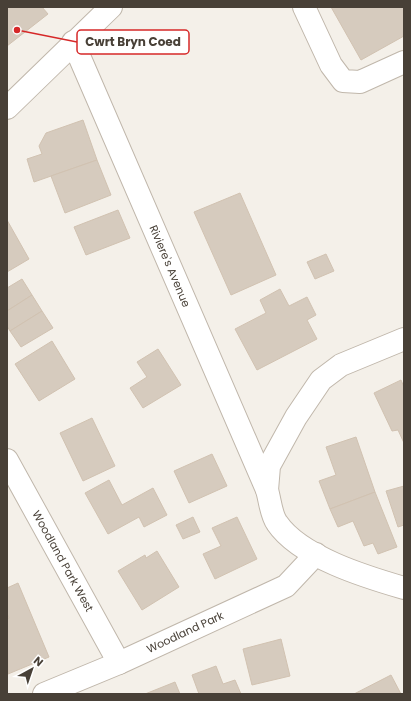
<svg xmlns="http://www.w3.org/2000/svg" width="411" height="701" font-family="Poppins,sans-serif">
  <style>
    .building { fill: #d6cbbe; stroke: #d1c2b1 }
    .lines { fill: none; stroke-linecap: round; stroke-linejoin: round }
    .street-casing { stroke: #c0b7ab; stroke-width: 24 }
    .street { stroke: #fff; stroke-width: 22 }
    .labels { text-anchor: middle; dominant-baseline: central; stroke-width: 3; stroke-linejoin: round; paint-order: stroke }
    .street-label { font-size: 11px; fill: #484037; stroke: #fff }
    .leader { fill: none; stroke: #d62828; stroke-width: 1.5 }
    .callout-dot { fill: #d62828; stroke: #fff; stroke-width: 1.5 }
    .callout { fill: #fff; stroke: #d62828; stroke-width: 1.5 }
    .callout-label { font-size: 12px; text-anchor: middle; font-weight: bold; fill: #484037 }
  </style>
  <rect width="100%" height="100%" fill="#f4f0e9"/>
  <g class="building">
    <polygon points="7,7 42,7 48,14 7,46"/>
    <polygon points="331,7 404,7 404,36 361,60"/>
    <polygon points="83,120 97,160 34,182 27,159 42,154 39,146 46,133"/>
    <polygon points="97,160 111,195 65,213 51,176"/>
    <polygon points="240,193 276,275 231,295 194,212"/>
    <polygon points="118,210 130,238 86,255 74,227"/>
    <polygon points="7,220 29,259 7,272"/>
    <polygon points="326,254 334,271 315,279 307,262"/>
    <polygon points="22,279 32,295 7,311 7,288"/>
    <polygon points="280,289 289,306 307,297 316,315 307,320 317,339 257,370 235,329 266,313 260,300"/>
    <polygon points="32,295 42,311 10,331 7,326 7,311"/>
    <polygon points="42,311 53,328 21,347 10,331"/>
    <polygon points="52,341 75,379 39,401 15,364"/>
    <polygon points="158,349 181,385 143,408 130,388 147,377 137,362"/>
    <polygon points="401,380 404,387 404,443 398,430 392,431 374,393"/>
    <polygon points="92,418 115,466 83,481 60,433"/>
    <polygon points="356,437 375,492 330,509 319,481 336,475 326,447"/>
    <polygon points="212,454 227,486 189,503 174,471"/>
    <polygon points="109,480 122,505 153,488 167,515 144,527 139,517 108,534 85,493"/>
    <polygon points="404,486 404,525 398,527 386,491"/>
    <polygon points="375,492 397,547 378,554 373,543 364,546 353,521 338,527 330,509"/>
    <polygon points="193,517 200,532 183,539 176,525"/>
    <polygon points="237,517 257,559 215,579 203,554 221,546 212,528"/>
    <polygon points="157,551 179,587 142,610 118,571 145,555 146,558"/>
    <polygon points="18,583 49,657 8,674 7,619 9,618 7,614 7,588"/>
    <polygon points="281,639 290,676 252,685 243,649"/>
    <polygon points="216,666 223,684 235,680 241,694 199,694 192,675"/>
    <polygon points="391,675 401,694 354,694"/>
    <polygon points="175,682 180,694 145,694"/>
  </g>
  <g class="lines">
    <defs>
      <g id="street">
        <polyline points="304,7 331,65 343,81 360,82 404,62"/>
        <path d="M73,42L267,490C270,500 271,515 277,523C300,557 366,577 404,588"/>
        <polyline points="7,108 111,7"/>
        <polyline points="7,460 119,663"/>
        <polyline points="267,490 269,466 296,417 321,380 341,365 404,339"/>
        <polyline points="44,694 119,663 286,586 316,554"/>
      </g>
    </defs>
    <use href="#street" class="street-casing"/>
    <use href="#street" class="street"/>
  </g>
  <g class="labels">
    <g class="street-label">
      <text transform="translate(170 266) rotate(67)">Riviere's Avenue</text>
      <text transform="translate(63 561) rotate(61)">Woodland Park West</text>
      <text transform="translate(185 632) rotate(-25)">Woodland Park</text>
    </g>
  </g>
  <path class="leader" d="M17 30L77 42"/>
  <circle class="callout-dot" cx="17" cy="30" r="4"/>
  <rect class="callout" x="77" y="30" width="112" height="24" rx="4"/>
  <g class="callout-label">
    <text x="133" y="46">Cwrt Bryn Coed</text>
  </g>
  <rect width="411" height="701" fill="none" stroke="#484037" stroke-width="16"/>
  <g transform="translate(32 669) rotate(40)" stroke="#ffffff" stroke-width="3" paint-order="stroke">
  <path d="M0-3L7 15L0 10L-7 15Z" fill="#484037"/>
  <text y="-6" font-size="11" font-weight="bold" text-anchor="middle" fill="#484037">N</text>
  </g>
</svg>
